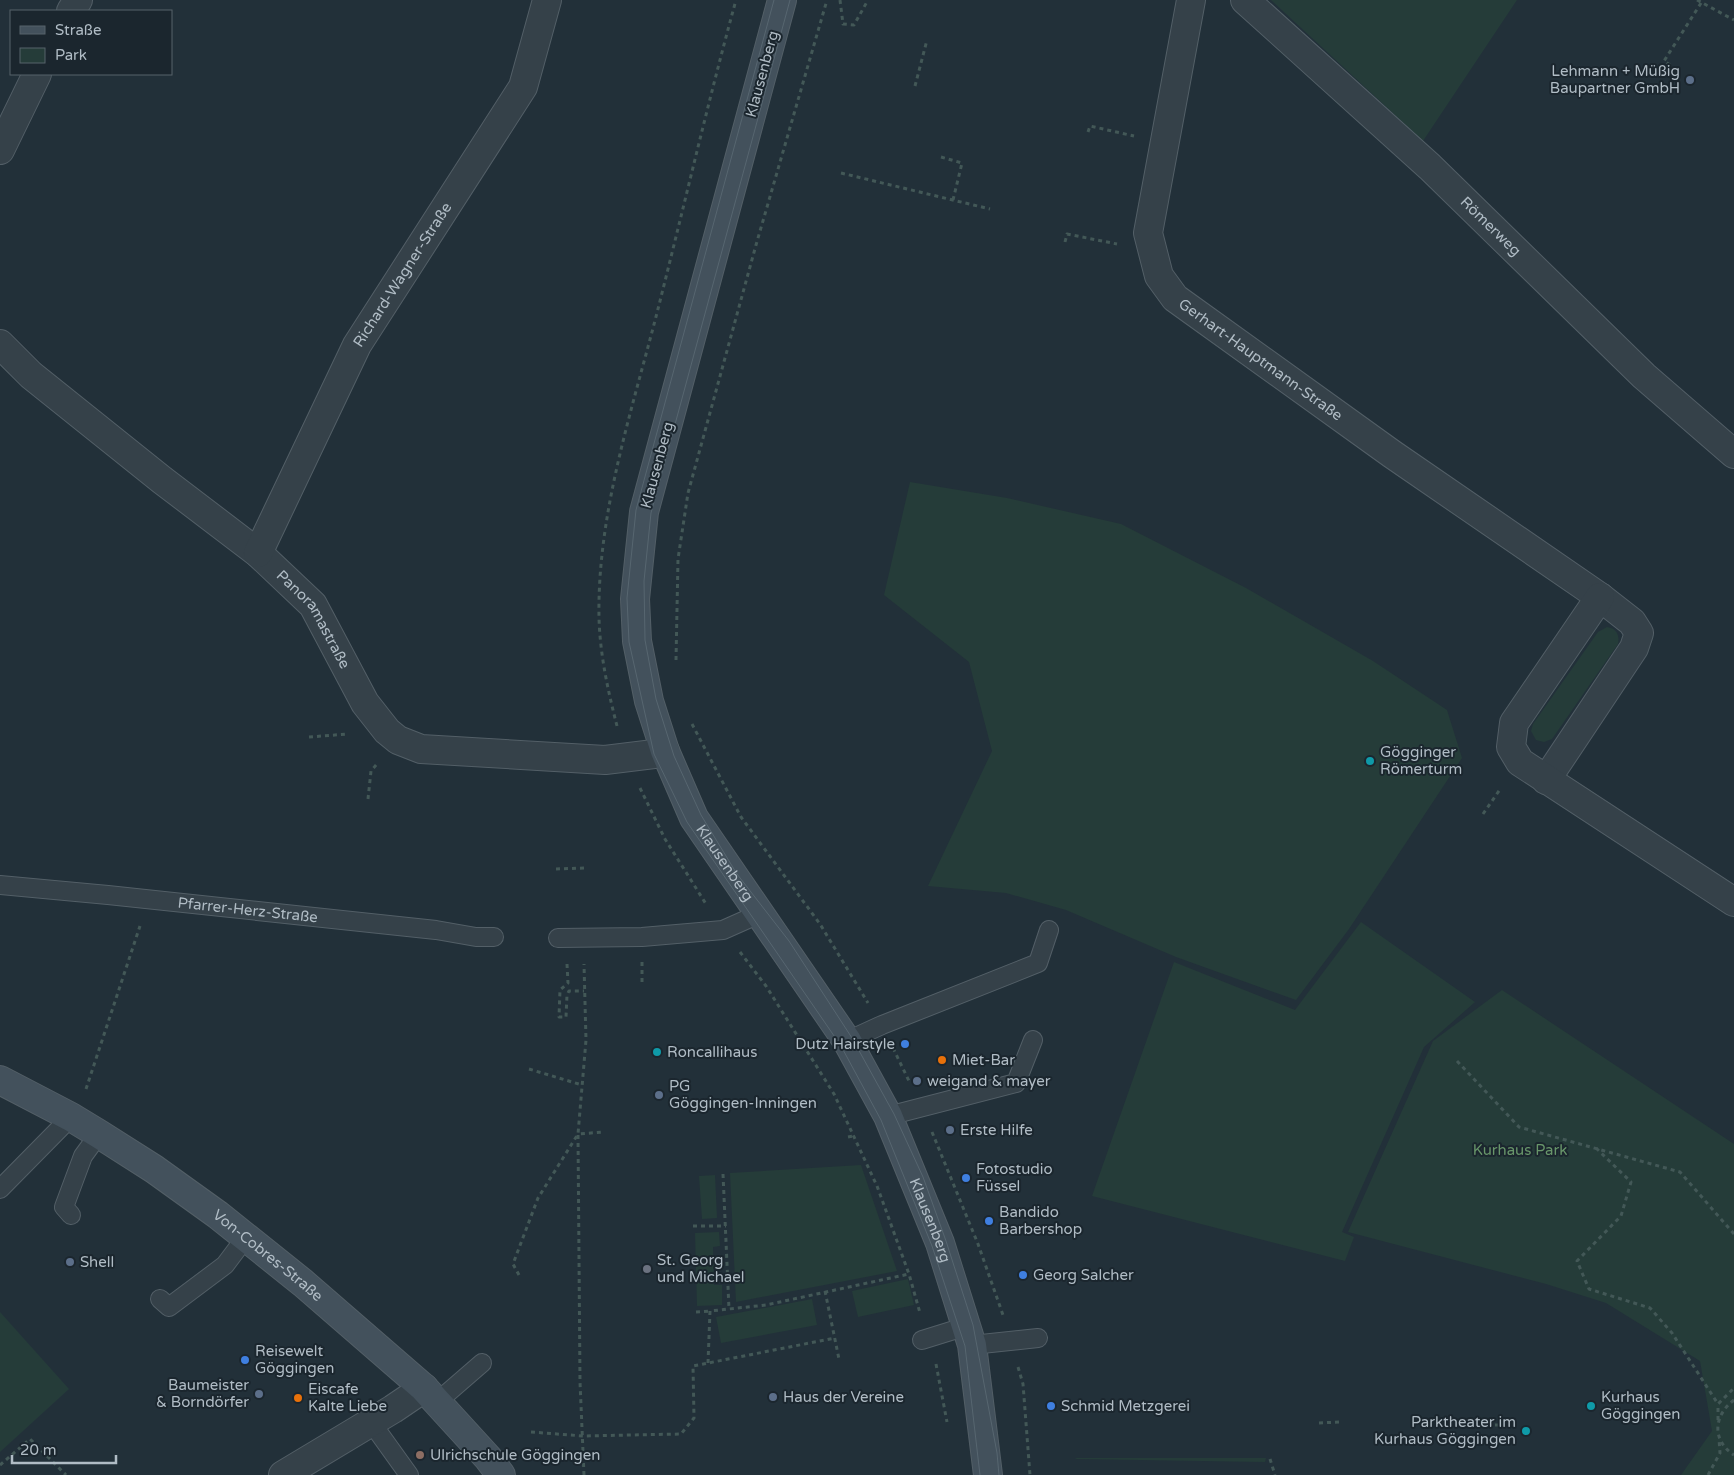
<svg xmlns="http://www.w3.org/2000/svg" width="1734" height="1475" font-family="'Varela Round',sans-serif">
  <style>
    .green { fill: #253c39 }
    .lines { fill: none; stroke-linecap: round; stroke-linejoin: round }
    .lane-casing { stroke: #535f67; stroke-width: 20 }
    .street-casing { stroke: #535f67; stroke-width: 30 }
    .secondary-casing { stroke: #535f67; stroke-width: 30 }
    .path { stroke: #435857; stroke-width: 3; stroke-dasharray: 4 4; stroke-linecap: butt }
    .lane { stroke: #354149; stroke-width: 18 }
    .street { stroke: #354149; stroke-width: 28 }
    .secondary { stroke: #43515c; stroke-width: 28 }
    .tram { stroke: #576670; stroke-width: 1 }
    .service-dot { fill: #5c6f8a; stroke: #1b262e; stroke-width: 2 }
    .culture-dot { fill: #0f9aa8; stroke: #1b262e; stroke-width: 2 }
    .shop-dot { fill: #3f7fe0; stroke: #1b262e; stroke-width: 2 }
    .food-dot { fill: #e8710a; stroke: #1b262e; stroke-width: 2 }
    .worship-dot { fill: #6b7280; stroke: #1b262e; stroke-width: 2 }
    .education-dot { fill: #8d6e63; stroke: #1b262e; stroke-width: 2 }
    .labels { text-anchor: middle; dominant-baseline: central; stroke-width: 4; stroke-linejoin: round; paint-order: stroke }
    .poi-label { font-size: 15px; fill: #b0bcc5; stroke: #1b262e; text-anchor: start }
    .street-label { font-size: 15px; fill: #b0bcc5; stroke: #1b262e }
    .park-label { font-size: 15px; fill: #68966a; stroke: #1b262e }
  </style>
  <rect width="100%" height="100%" fill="#223039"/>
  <g class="green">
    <polygon points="1271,0 1517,0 1423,141"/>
    <polygon points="910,482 1007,498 1121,524 1246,588 1373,661 1447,710 1462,758 1349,929 1296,1000 1176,957 1066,910 1006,893 928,886 992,751 969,662 884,595"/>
    <path d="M1607,627C1616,628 1620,635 1618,644L1552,739L1544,742L1536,740L1531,731L1533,724L1598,632Z"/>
    <polygon points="1361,922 1475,1002 1424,1047 1342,1232 1354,1237 1345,1261 1092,1196 1174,962 1295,1010"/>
    <polygon points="1502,990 1734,1144 1734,1475 1681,1475 1712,1431 1700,1361 1606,1303 1546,1284 1348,1232 1433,1041"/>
    <polygon points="861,1165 897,1271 736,1302 730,1173"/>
    <polygon points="715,1175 717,1218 702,1219 699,1176"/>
    <polygon points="719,1232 720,1246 713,1247 714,1285 722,1285 722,1305 697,1306 695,1233"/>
    <polygon points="908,1279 914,1305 858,1317 852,1291"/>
    <polygon points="812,1299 817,1325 721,1343 716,1317"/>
    <polygon points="0,1312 69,1389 0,1452"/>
    <polygon points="1077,1458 1266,1458 1265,1462 1075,1459"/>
  </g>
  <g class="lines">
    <defs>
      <g id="lane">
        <path id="s1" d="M0,885L108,895L436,930L476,937H494"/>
        <polyline points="558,938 642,937 723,930 759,914"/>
        <polyline points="847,1041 882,1025 1038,963 1049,930"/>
        <polyline points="888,1116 1016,1083 1033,1040"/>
        <polyline points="0,1189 71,1117"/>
        <polyline points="71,1215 64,1207 83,1156 99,1134"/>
        <polyline points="160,1299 169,1307 225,1265 246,1237"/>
        <polyline points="922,1340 967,1326"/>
        <polyline points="972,1345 1038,1338"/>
        <polyline points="437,1402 482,1363"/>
        <polyline points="371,1422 409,1475"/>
      </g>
      <g id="street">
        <path id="s2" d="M1191,0L1148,233L1159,276L1175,298L1392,454L1600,597L1632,622L1639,633L1634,648L1546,780"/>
        <path id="s3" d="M1245,0L1430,167L1644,376L1734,454"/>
        <polyline points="71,11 78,0"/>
        <polyline points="0,150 37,74"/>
        <path id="s4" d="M0,344L31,375L162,480L258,553L313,605L365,703L387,731L398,740L421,749L605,760L654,754L665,751"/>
        <path id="s5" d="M258,553L357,345L523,87L547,0"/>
        <polyline points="1600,597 1514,723 1511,747 1520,762 1734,902"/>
        <polyline points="283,1475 393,1409 424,1388"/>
      </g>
      <g id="secondary">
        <path id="s6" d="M782,0L644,512L635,599L637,641L649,701L665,751L694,818L847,1041L888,1116L940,1243L972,1345L988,1475"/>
        <path id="s7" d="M0,1080L71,1117L99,1134L154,1169L218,1215L303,1283L424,1388L488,1458L501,1475"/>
      </g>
    </defs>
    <use href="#lane" class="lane-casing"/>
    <use href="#street" class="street-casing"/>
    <use href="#secondary" class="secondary-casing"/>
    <g class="path">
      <polyline points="840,0 843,24 854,25 868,0"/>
      <polyline points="1697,0 1734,20"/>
      <polyline points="1670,65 1664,61 1703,0"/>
      <polyline points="915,86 927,40"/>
      <polyline points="1088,132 1090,126 1134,136"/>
      <polyline points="941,157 962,163 953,200"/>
      <polyline points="841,173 990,209"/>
      <polyline points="1065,242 1067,234 1117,244"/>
      <polyline points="676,660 678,559 688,493 756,245 827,0"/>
      <polyline points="692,724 741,817 820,924 868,1003"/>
      <path d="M617,726C608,691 600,655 599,618C597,509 635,402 661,297C686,198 709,98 736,0"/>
      <polyline points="309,737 348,734"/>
      <polyline points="640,788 665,839 706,904"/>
      <polyline points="368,799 371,771 377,764"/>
      <polyline points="1483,814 1501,788"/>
      <polyline points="556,869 584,868"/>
      <polyline points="740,952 766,986 834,1094 877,1186 909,1274 920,1313"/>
      <polyline points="567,964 568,983 560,990 559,1017 566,1017 567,995 569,991 584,991"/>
      <polyline points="642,982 642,962"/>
      <polyline points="893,1048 910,1083"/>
      <polyline points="1457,1061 1519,1127 1680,1172 1734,1234"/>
      <polyline points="529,1069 582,1085"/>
      <polyline points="86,1089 140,926"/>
      <polyline points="932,1132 978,1244 1003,1315"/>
      <polyline points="848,1137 854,1136"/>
      <polyline points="1596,1148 1631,1182 1621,1216 1577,1261 1589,1289 1650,1308 1672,1333 1718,1404 1734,1388"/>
      <polyline points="723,1174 729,1309"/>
      <polyline points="693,1226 726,1226"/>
      <polyline points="519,1275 513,1264 538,1198 578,1134 586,1040 584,964"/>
      <polyline points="825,1291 839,1359"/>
      <polyline points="696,1312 710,1311"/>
      <polyline points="708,1363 710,1311 766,1305 909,1274"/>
      <polyline points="936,1364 947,1422"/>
      <polyline points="1018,1367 1023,1384 1030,1475"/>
      <path d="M1734,1400C1714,1415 1711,1440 1734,1455"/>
      <polyline points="1718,1420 1718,1404"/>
      <polyline points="1319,1423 1340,1422"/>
      <polyline points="1479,1425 1498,1425"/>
      <polyline points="531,1432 583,1436 681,1434 694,1418 693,1366 835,1338"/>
      <polyline points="1270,1459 1275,1475"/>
      <polyline points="0,1465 30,1439 66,1475"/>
      <polyline points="584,1475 580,1382 578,1134 603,1132"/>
      <polyline points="1708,1475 1720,1453 1719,1439"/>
    </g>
    <use href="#lane" class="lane"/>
    <use href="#street" class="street"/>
    <use href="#secondary" class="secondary"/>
    <g class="tram">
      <polyline points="774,0 636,510 627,598 629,642 654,754 687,822 841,1046 881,1120 932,1246 965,1346 980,1475"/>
      <polyline points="790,0 651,513 644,581 645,640 656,699 674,756 701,815 737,874 789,941 852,1038 894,1114 923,1177 946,1241 973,1325 997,1453 999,1475"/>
    </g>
  </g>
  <g class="service-dot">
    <circle cx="1690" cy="80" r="5"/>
    <circle cx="917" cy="1081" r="5"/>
    <circle cx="659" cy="1095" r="5"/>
    <circle cx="950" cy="1130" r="5"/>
    <circle cx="70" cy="1262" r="5"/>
    <circle cx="259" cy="1394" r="5"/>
    <circle cx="773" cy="1397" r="5"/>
  </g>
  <g class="culture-dot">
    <circle cx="1370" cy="761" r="5"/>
    <circle cx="657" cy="1052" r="5"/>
    <circle cx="1591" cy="1406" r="5"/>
    <circle cx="1526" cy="1431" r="5"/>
  </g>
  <g class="shop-dot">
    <circle cx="905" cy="1044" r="5"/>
    <circle cx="966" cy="1178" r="5"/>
    <circle cx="989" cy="1221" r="5"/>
    <circle cx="1023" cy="1275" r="5"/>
    <circle cx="245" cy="1360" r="5"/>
    <circle cx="1051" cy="1406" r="5"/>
  </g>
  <g class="food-dot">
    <circle cx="942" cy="1060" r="5"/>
    <circle cx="298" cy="1398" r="5"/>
  </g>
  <circle class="worship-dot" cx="647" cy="1269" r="5"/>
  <circle class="education-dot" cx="420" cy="1455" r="5"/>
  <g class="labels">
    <g class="poi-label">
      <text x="1680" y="71" text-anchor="end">Lehmann + Müßig<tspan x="1680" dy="17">Baupartner GmbH</tspan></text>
      <text x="1380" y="752">Gögginger<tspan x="1380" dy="17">Römerturm</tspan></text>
      <text x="895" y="1044" text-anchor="end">Dutz Hairstyle</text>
      <text x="667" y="1052">Roncallihaus</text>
      <text x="952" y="1060">Miet-Bar</text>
      <text x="927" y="1081">weigand &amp; mayer</text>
      <text x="669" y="1086">PG<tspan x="669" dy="17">Göggingen-Inningen</tspan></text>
      <text x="960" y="1130">Erste Hilfe</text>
      <text x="976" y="1169">Fotostudio<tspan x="976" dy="17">Füssel</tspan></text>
      <text x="999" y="1212">Bandido<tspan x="999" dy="17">Barbershop</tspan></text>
      <text x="657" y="1260">St. Georg<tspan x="657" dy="17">und Michael</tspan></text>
      <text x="80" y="1262">Shell</text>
      <text x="1033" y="1275">Georg Salcher</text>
      <text x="255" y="1351">Reisewelt<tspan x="255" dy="17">Göggingen</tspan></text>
      <text x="249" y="1385" text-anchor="end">Baumeister<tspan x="249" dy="17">&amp; Borndörfer</tspan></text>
      <text x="308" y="1389">Eiscafe<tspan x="308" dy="17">Kalte Liebe</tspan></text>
      <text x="783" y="1397">Haus der Vereine</text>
      <text x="1601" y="1397">Kurhaus<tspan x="1601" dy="17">Göggingen</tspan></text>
      <text x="1061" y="1406">Schmid Metzgerei</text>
      <text x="1516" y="1422" text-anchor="end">Parktheater im<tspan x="1516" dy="17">Kurhaus Göggingen</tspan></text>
      <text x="430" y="1455">Ulrichschule Göggingen</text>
    </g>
    <g class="street-label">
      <text transform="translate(762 74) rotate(-75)">Klausenberg</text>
      <text stroke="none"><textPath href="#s3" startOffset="334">Römerweg</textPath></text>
      <text stroke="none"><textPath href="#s5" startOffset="314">Richard-Wagner-Straße</textPath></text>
      <text stroke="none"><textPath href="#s2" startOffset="414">Gerhart-Hauptmann-Straße</textPath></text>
      <text transform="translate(657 465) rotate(-75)">Klausenberg</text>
      <text stroke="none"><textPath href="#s4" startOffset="420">Panoramastraße</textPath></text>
      <text stroke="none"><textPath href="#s6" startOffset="901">Klausenberg</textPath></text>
      <text stroke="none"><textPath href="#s1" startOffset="249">Pfarrer-Herz-Straße</textPath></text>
      <text stroke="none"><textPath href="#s6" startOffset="1315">Klausenberg</textPath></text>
      <text stroke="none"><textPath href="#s7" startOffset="321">Von-Cobres-Straße</textPath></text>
    </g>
    <g class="park-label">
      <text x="1520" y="1150">Kurhaus Park</text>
    </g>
  </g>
  <rect x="10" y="10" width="162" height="65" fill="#1b262e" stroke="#57626a"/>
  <rect x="20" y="26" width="25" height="8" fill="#43515c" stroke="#57626a"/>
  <text x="55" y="35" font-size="15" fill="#b0bcc5">Straße</text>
  <rect x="20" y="48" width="25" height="15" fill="#253c39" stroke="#57626a"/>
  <text x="55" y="60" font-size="15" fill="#b0bcc5">Park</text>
  <path d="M12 1455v8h104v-8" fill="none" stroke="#b0bcc5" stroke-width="2.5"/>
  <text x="20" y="1455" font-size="15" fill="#b0bcc5" stroke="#1b262e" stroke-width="4" paint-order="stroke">20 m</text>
</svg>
